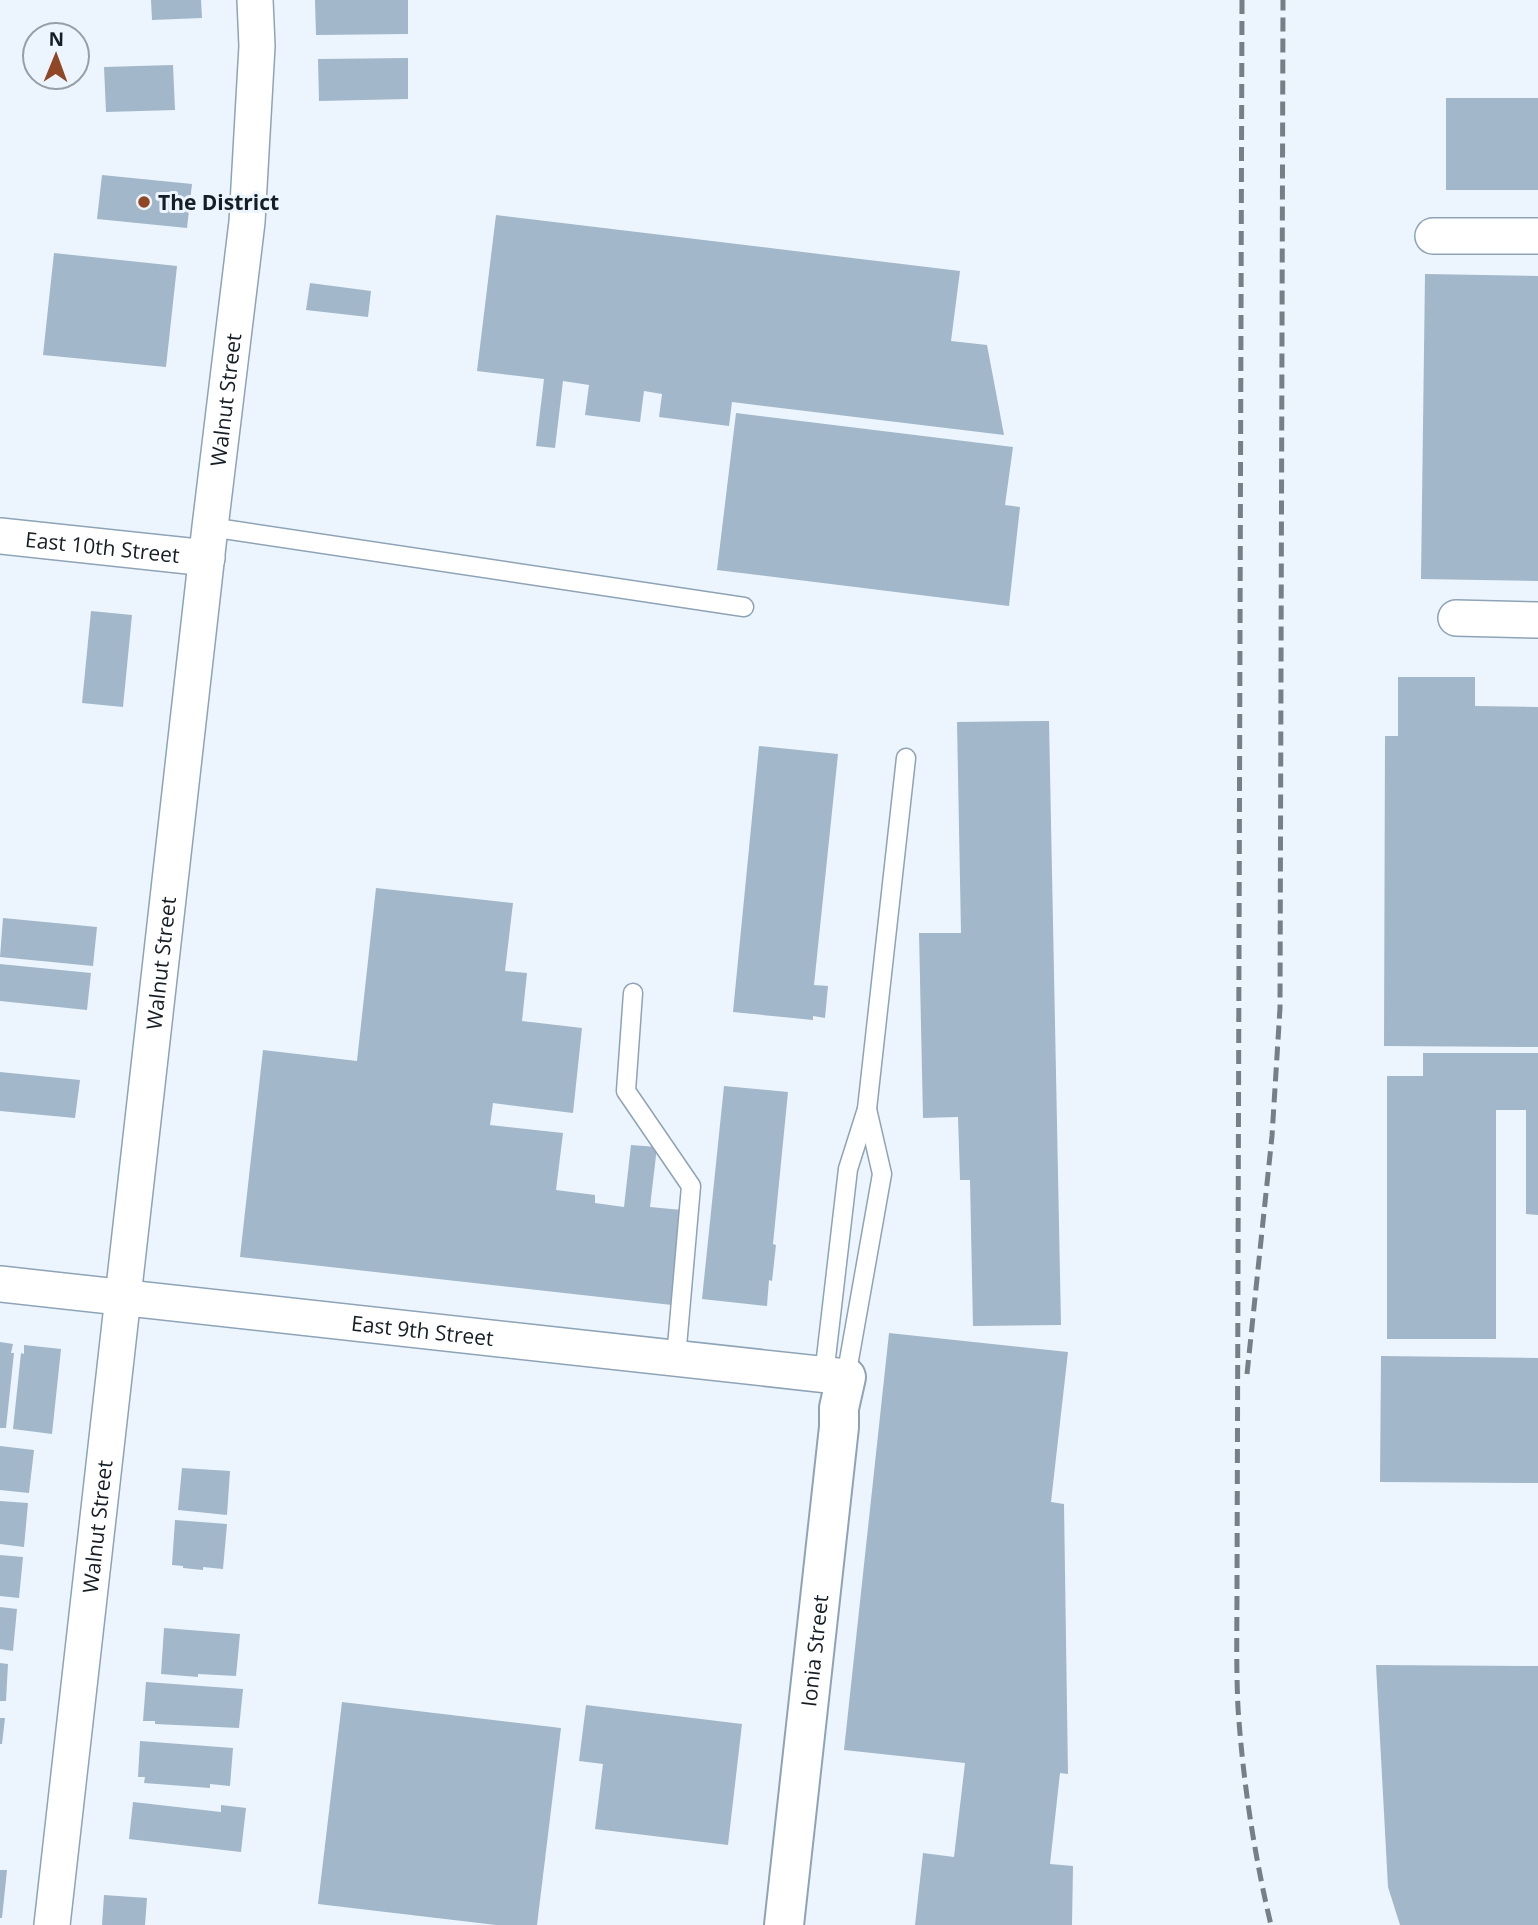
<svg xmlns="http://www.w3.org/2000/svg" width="1538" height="1925" font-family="'Open Sans',sans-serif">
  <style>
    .building { fill: #a2b7ca }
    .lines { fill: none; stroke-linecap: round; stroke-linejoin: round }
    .lane-casing { stroke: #8ea3b6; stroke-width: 21 }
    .street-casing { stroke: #8ea3b6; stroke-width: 38 }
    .secondary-casing { stroke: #8ea3b6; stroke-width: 42 }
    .lane { stroke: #fff; stroke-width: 18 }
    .street { stroke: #fff; stroke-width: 35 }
    .secondary { stroke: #fff; stroke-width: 38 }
    .rail { stroke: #767e86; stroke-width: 5; stroke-dasharray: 14 7; stroke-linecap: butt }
    .poi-dot { fill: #8f4725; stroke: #ecf5fd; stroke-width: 2.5 }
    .labels { text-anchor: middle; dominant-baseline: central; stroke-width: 6; stroke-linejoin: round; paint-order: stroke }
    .poi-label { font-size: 21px; font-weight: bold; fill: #151d25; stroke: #ecf5fd; text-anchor: start }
    .street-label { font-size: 21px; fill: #151d25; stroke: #ecf5fd }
  </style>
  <rect width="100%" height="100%" fill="#ecf5fd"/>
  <g class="building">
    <polygon points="151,0 201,0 202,18 152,20"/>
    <polygon points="315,0 408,0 408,34 316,35"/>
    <polygon points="408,58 408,99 319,101 318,59"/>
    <polygon points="173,65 175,110 106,112 104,67"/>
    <rect x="1446" y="98" width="92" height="92"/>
    <polygon points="102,175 192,184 187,228 97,219"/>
    <polygon points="496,215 960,271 951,341 987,345 1004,435 732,402 729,426 659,417 662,394 644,391 640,422 585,415 589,385 563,381 555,448 536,446 544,379 477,371"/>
    <polygon points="54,253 177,266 166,367 43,355"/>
    <polygon points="1425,274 1538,276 1538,581 1421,579"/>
    <polygon points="310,283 371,291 368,317 306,310"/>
    <polygon points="736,413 1013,447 1005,505 1020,507 1009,606 717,570"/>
    <polygon points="91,611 132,615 123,707 82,703"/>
    <polygon points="1398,677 1475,677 1475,706 1538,707 1538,1047 1384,1046 1385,736 1398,736"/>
    <polygon points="1049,721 1061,1325 973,1326 970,1180 960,1180 958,1117 923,1118 919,933 961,933 957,722"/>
    <polygon points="759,746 838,754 814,985 828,986 825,1018 813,1016 813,1020 733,1012"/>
    <polygon points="376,888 513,903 505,971 527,973 522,1021 582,1028 573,1113 493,1103 490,1125 563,1133 556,1190 595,1195 595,1203 624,1207 631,1145 657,1147 650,1207 682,1210 672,1305 240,1257 263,1050 357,1061"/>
    <polygon points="3,918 97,927 93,966 0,957"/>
    <polygon points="0,964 91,973 87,1010 0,1001"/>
    <polygon points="1423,1053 1538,1053 1538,1215 1526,1214 1526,1110 1496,1110 1496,1339 1387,1339 1387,1076 1423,1076"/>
    <polygon points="0,1072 80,1080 75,1118 0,1111"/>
    <polygon points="724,1086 788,1092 773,1244 776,1245 772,1281 769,1280 767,1306 702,1299"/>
    <polygon points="889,1333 1068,1352 1051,1502 1064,1504 1068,1774 1060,1773 1050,1864 1073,1866 1072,1925 915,1925 923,1853 954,1857 965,1763 844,1750"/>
    <polygon points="0,1342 13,1344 11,1353 14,1353 6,1428 0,1428"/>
    <polygon points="24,1345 61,1349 52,1434 13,1429 21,1353 24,1354"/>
    <polygon points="1381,1356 1538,1358 1538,1483 1380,1482"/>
    <polygon points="0,1446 34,1450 29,1493 0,1490"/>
    <polygon points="182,1468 230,1471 227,1515 178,1510"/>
    <polygon points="0,1501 28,1503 24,1547 0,1544"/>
    <polygon points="175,1520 227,1524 223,1569 203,1567 203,1570 183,1568 183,1566 172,1565"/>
    <polygon points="0,1555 23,1557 19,1598 0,1596"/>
    <polygon points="0,1607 17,1609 13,1651 0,1649"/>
    <polygon points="164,1628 240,1634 236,1676 198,1674 198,1677 161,1674"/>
    <polygon points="0,1663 8,1664 6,1701 0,1701"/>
    <polygon points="1376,1665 1538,1666 1538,1925 1400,1925 1388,1887"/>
    <polygon points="146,1682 243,1689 239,1728 155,1724 155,1721 143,1721"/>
    <polygon points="342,1702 561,1728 537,1925 496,1925 318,1904"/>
    <polygon points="586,1705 742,1724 728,1845 595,1829 603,1764 579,1761"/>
    <polygon points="0,1718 5,1718 2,1744 0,1744"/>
    <polygon points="140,1741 233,1748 230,1786 210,1784 210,1788 144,1783 145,1777 138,1777"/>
    <polygon points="133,1802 221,1812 221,1805 246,1808 241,1852 129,1839"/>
    <polygon points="0,1870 7,1870 2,1918 0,1918"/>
    <polygon points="104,1895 147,1898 145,1925 102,1925"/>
  </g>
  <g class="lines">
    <defs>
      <g id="lane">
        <polyline points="210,527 744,607"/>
        <polyline points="633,993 626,1091 691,1186 676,1358"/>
        <polyline points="824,1375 848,1169 867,1109 906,758"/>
        <polyline points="846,1377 882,1174 867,1109"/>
      </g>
      <g id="street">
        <polyline points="1433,236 1538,236"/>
        <path id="s1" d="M0,536L207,558"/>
        <polyline points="1456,618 1538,620"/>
        <path id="s2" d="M0,1284L846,1377"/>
        <path id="s3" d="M52,1925L210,527L247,222L257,46L255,0"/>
      </g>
      <g id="secondary">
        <path id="s4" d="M784,1925L839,1427V1408L846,1377"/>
      </g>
    </defs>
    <use href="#lane" class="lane-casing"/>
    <use href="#street" class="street-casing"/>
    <use href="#secondary" class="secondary-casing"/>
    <use href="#lane" class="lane"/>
    <use href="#street" class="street"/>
    <use href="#secondary" class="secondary"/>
    <g class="rail">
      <path d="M1242,0L1237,1585C1237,1626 1236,1667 1238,1708C1243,1781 1254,1854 1271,1925"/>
      <polyline points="1247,1374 1272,1136 1280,1008 1283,0"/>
    </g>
  </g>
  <circle class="poi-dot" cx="144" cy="202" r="7"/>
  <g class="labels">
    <g class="poi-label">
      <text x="158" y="202">The District</text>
    </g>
    <g class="street-label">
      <text stroke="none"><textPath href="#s3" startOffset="1535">Walnut Street</textPath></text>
      <text stroke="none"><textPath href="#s1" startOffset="103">East 10th Street</textPath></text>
      <text stroke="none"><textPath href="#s3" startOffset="968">Walnut Street</textPath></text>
      <text stroke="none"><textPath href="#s2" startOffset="425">East 9th Street</textPath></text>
      <text stroke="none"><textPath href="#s3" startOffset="401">Walnut Street</textPath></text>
      <text stroke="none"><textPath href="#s4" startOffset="276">Ionia Street</textPath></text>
    </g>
  </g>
  <g transform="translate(56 56) rotate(1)"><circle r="33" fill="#ecf5fd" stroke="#969fa7" stroke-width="2"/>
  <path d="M0-5L12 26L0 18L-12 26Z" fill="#8f4725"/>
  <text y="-10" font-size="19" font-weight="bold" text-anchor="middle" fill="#151d25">N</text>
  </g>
</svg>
